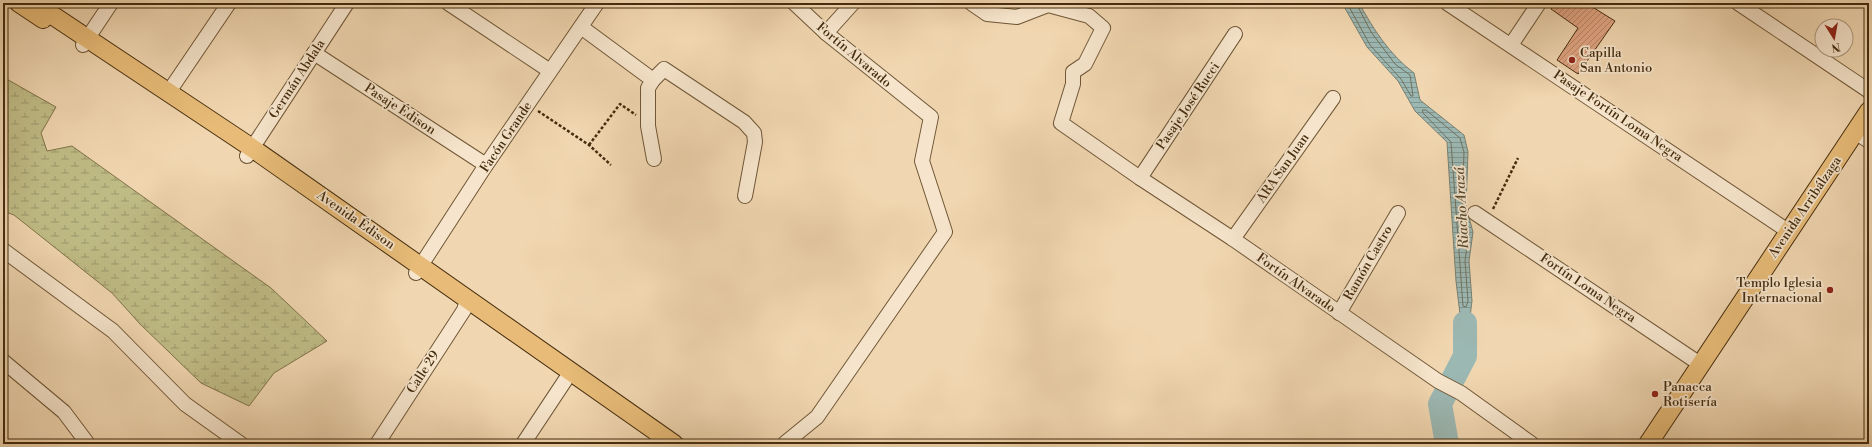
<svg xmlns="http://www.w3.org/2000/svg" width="1872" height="447" font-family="'Libre Bodoni',serif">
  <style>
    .wetland { fill: url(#wetland-marsh); stroke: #82744a }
    .water { fill: url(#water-rules); stroke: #798071 }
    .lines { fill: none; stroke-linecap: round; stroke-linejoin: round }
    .shore { stroke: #707260; stroke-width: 1 }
    .river { stroke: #9cb8b3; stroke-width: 24 }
    .building { fill: url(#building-hatch); stroke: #452c0e }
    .minor-casing { stroke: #705737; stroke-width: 16 }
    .major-casing { stroke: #452c0e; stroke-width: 20 }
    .path { stroke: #452c0e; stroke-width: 2.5; stroke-dasharray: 3 2; stroke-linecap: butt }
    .minor { stroke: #f6e5cc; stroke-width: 14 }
    .major { stroke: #e8bc78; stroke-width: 18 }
    .poi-dot { fill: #8f2418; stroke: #f6e5cc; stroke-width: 1.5 }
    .labels { text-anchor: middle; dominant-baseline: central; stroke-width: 3.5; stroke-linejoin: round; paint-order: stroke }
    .poi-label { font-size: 13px; fill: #452c0e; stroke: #f6e5cc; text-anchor: start }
    .street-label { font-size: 13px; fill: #452c0e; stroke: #f6e5cc }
    .water-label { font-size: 14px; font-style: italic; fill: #56482f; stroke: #f6e5cc }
  </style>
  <defs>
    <pattern id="wetland-marsh" width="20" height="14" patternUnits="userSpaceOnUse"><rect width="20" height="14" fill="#c0bd87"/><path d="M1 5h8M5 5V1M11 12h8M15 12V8" fill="none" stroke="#9e9a6d"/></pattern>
    <pattern id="water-rules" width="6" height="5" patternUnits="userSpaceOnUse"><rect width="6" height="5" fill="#9cb8b3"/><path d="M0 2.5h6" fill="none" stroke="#819690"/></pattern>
    <pattern id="building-hatch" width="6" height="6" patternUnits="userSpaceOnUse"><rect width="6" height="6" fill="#e0a482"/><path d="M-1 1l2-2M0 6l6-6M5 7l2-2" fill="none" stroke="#b78669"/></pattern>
  </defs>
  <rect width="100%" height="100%" fill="#f1d7b1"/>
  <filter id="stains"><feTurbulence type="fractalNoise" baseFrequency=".005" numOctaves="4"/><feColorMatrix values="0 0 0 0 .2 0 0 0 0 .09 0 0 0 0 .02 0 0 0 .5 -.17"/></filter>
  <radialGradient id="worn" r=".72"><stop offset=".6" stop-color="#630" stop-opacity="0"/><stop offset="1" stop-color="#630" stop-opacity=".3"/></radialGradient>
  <polygon class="wetland" points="3,77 56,107 41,133 47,151 72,146 271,288 327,341 274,373 249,406 201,383 140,324 112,293 14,215 3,211"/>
  <path class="water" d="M1342,3H1359C1374,30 1389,54 1414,73L1420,100L1464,135L1468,152L1466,207L1473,232L1469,261L1472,301L1465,356L1456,281L1447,142L1415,111L1398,81L1367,47Z"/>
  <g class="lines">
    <g class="shore">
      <polyline points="1347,3 1370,45 1401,79 1411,96 1413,96 1410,75 1395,64 1371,32 1356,3"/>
      <polygon points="1423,110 1426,110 1460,138 1464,152 1462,207 1469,232 1465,261 1468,301 1466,307 1463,306 1451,142 1423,113"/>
    </g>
    <polyline class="river" points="1447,444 1440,404 1465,356 1465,323"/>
  </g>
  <polygon class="building" points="1555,3 1586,3 1615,21 1578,74 1557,60 1578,28 1551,9"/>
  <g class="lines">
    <defs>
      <g id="minor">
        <polyline points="448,3 550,71"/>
        <polyline points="971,3 987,14 1017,17 1048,5 1089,16 1103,28 1085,64 1073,72 1073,84 1061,123 1140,178 1233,239 1438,381 1461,393 1532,444"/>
        <polyline points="1447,3 1788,231"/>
        <polyline points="1738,3 1869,91"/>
        <polyline points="581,27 653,80 648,88 648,126 654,159"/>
        <polyline points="826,33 853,3"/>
        <polyline points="83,45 111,3"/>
        <polyline points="1511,45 1539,3"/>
        <polyline points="314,53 486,165"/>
        <polyline points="653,80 664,69 744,122 754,133 755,142 745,196"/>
        <polyline points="168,93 229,3"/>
        <polyline points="1855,132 1869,141"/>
        <polyline points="247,156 347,3"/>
        <polyline points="1140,178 1235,34"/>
        <polyline points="1475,213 1700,364"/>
        <polyline points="1233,239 1333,98"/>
        <polyline points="3,250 113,331 185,404 241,444"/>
        <polyline points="416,273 486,165 597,3"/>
        <polyline points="1339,313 1398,213"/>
        <polyline points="3,361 64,412 88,444"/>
        <polyline points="377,444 464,310 467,300"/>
        <polyline points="523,444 570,373"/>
        <polyline points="784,444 817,417 945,232 922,161 931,117 826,33 794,3"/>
      </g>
      <g id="major">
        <polyline points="19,3 43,19"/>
        <polyline points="34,3 252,148 674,444"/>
        <polyline points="1648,444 1869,111"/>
      </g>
    </defs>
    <use href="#minor" class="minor-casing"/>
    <use href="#major" class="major-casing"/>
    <g class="path">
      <polyline points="538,111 589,145 611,165"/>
      <polyline points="589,145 620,104 636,115"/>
      <polyline points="1493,209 1518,158"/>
    </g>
    <use href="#minor" class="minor"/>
    <use href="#major" class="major"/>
  </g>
  <g class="poi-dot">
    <circle cx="1572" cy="60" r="4"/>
    <circle cx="1830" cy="290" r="4"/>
    <circle cx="1655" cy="394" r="4"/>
  </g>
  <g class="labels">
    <g class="poi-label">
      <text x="1580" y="53">Capilla<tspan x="1580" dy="15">San Antonio</tspan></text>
      <text x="1822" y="283" text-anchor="end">Templo Iglesia<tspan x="1822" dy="15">Internacional</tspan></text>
      <text x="1663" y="387">Panacca<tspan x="1663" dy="15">Rotisería</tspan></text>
    </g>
    <g class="street-label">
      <text transform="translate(854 55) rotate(40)">Fortín Alvarado</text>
      <text transform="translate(297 79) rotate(-57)">Germán Abdala</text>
      <text transform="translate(1188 106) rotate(-56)">Pasaje José Rucci</text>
      <text transform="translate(400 109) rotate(33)">Pasaje Édison</text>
      <text transform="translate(1618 116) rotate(34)">Pasaje Fortín Loma Negra</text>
      <text transform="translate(506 137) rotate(-56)">Facón Grande</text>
      <text transform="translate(1283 168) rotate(-55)">ARA San Juan</text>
      <text transform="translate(1805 207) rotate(-56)">Avenida Arribálzaga</text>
      <text transform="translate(356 220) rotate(35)">Avenida Édison</text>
      <text transform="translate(1368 263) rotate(-60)">Ramón Castro</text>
      <text transform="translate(1296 283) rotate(35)">Fortín Alvarado</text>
      <text transform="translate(1588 288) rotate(34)">Fortín Loma Negra</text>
      <text transform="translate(423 372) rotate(-57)">Calle 29</text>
    </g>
    <g class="water-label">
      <text transform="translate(1462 208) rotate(-93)">Riacho Arazá</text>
    </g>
  </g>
  <rect width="1872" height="447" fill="none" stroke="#f1d7b1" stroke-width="16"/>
  <rect x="4" y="4" width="1864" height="439" fill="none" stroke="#452c0e" stroke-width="2"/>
  <rect x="8" y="8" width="1856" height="431" fill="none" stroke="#452c0e"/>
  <g transform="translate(1834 38) rotate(169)"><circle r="19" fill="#f6e5cc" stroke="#af9b80"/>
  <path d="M0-3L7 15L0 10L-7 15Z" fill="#8f2418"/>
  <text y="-6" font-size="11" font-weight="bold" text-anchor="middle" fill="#452c0e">N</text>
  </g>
  <rect width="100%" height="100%" filter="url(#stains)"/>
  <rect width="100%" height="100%" fill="url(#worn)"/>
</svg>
